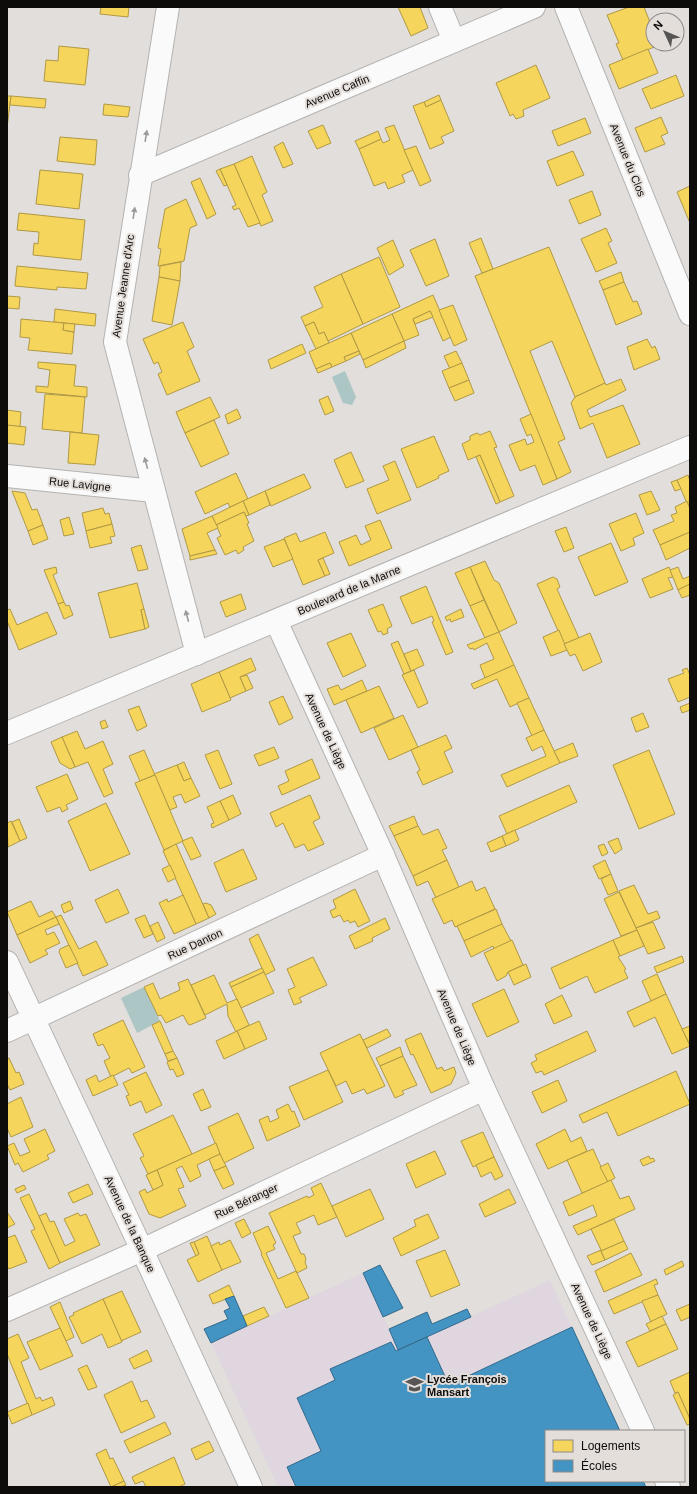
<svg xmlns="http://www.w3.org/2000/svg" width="697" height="1494" font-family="Helvetica,sans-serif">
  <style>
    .education { fill: #dfd6e0 }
    .water { fill: #acc6c6 }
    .homes { fill: #f6d55c; stroke: #b09944 }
    .schools { fill: #4393c3; stroke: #336a8c }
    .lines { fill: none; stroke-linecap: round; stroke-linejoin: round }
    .minor-casing { stroke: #b5b3b1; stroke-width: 24 }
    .minor { stroke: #fafafa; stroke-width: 22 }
    .oneway { fill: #9c9b9a }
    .labels { text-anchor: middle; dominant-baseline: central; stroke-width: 4; stroke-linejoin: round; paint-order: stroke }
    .street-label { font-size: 11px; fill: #0e0c0b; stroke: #e3deda }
    .poi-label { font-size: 11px; font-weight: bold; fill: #0e0c0b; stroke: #e3deda; text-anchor: start }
  </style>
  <rect width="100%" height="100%" fill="#e1dedc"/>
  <polygon class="education" points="363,1273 399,1350 550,1280 619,1431 546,1431 546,1481 645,1487 278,1487 211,1343"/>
  <g class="water">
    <polygon points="345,371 356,397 352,405 343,403 332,377"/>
    <polygon points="144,987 160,1021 137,1033 121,998"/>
  </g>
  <g class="homes">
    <polygon points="101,7 129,7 128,17 100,14"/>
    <polygon points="398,7 420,7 428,28 411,36"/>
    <polygon points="629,7 644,7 653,30 653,44 659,45 623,60 616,44 619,43 607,15"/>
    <polygon points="59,46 89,49 85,85 44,81 46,60 58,61"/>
    <polygon points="648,49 658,73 619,89 609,65"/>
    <polygon points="536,65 550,98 523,110 524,116 516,119 513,114 510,116 496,83"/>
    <polygon points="676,75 684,96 651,109 642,89"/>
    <polygon points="439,95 441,100 426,107 424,102"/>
    <polygon points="7,96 11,96 7,128"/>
    <polygon points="11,96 46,99 45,108 10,105"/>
    <polygon points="441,100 454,131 441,137 444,143 430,149 413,106 424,102 426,107"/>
    <polygon points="104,104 130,107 128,117 103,115"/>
    <polygon points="661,117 668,133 661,136 665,144 645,152 635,128"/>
    <polygon points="585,118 591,133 558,146 552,131"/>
    <polygon points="323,125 331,143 317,149 308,131"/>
    <polygon points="394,125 413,170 402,175 405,182 388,189 385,182 374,186 359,149 381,139 383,143 390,140 385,128"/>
    <polygon points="378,131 381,139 359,149 355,141"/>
    <polygon points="60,137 97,140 95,165 57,161"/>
    <polygon points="283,142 293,164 283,168 274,147"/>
    <polygon points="416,146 431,181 420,186 404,150"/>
    <polygon points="573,151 584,175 557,186 547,161"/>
    <polygon points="252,156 267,192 262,195 273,221 261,226 234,164"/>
    <polygon points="234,164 260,223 248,227 239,208 234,210 232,207 236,205 220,169"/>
    <polygon points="220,169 227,185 224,186 216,171"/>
    <polygon points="40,170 83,174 79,209 36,204"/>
    <polygon points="200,178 216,214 207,219 191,182"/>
    <polygon points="690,186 690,223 677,192"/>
    <polygon points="592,191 601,215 579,224 569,200"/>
    <polygon points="186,199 197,225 190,228 184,261 158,266 161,249 158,248 165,209"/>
    <polygon points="19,213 85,220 81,260 33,255 34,243 38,244 39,232 17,230"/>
    <polygon points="606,228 612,241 608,243 617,263 596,272 581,239"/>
    <polygon points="481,238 493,269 482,273 469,243"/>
    <polygon points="435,239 449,276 426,286 410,250"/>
    <polygon points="393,240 404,266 389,275 377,248"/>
    <polygon points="549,247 605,383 575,397 552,341 530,351 565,439 558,442 571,472 557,479 475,276"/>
    <polygon points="379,257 400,307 363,324 341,274"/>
    <polygon points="181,262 180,281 159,277 160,266"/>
    <polygon points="17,266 88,273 86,289 57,287 57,290 15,286"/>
    <polygon points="621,272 624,282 603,290 599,281"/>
    <polygon points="341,274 363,324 328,341 324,332 319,334 314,322 305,326 301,317 323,307 314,287"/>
    <polygon points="159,277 180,281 172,325 152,321"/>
    <polygon points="624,282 633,302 637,301 642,314 616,325 603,290"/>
    <polygon points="433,295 451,337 443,341 430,311 413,319 419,335 404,341 392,314"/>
    <polygon points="7,296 20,297 19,309 7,308"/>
    <polygon points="453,305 467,340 454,346 439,310"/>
    <polygon points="55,309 96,314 95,326 54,322"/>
    <polygon points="430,311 433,317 415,324 413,319"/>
    <polygon points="392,314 404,341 363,360 351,333"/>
    <polygon points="21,319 64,323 63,330 74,332 72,354 28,350 30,338 20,337"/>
    <polygon points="183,322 194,347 187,351 200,381 167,395 158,374 162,372 158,362 154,364 143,339"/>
    <polygon points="314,322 319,334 324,332 329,343 316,349 305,326"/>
    <polygon points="64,323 75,324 74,332 63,330"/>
    <polygon points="351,333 359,351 344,357 346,361 332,367 330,363 316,369 309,352"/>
    <polygon points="647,339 652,348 655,346 660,359 634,370 627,347"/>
    <polygon points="404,341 406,348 366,368 363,360"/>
    <polygon points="302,344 306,353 271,369 268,360"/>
    <polygon points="359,351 360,354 346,361 344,357"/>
    <polygon points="456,351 462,363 450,369 444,356"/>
    <polygon points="38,362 76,365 74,386 87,387 87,397 36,392 36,386 48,387 50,370 38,368"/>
    <polygon points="330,363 332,367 318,373 316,369"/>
    <polygon points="462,363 469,380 449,388 442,371"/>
    <polygon points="621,379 626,390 587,410 590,417 623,405 640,444 607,458 593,423 580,429 571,403 575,397 605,383 606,385"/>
    <polygon points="469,380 474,393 455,401 449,388"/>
    <polygon points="45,394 85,397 82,433 42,429"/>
    <polygon points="328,396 334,411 325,415 319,400"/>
    <polygon points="210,397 220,417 185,433 176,412"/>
    <polygon points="237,409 241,418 228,424 225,415"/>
    <polygon points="7,410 21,412 20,427 7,425"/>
    <polygon points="531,414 557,479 543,485 535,465 520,471 509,445 525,439 527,445 534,442 531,434 527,436 520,419"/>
    <polygon points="214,420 229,454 201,467 185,433"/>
    <polygon points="7,425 26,427 24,445 7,443"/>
    <polygon points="490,431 497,447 494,448 514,496 500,502 480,455 468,460 462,444 470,440 470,436 477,433 480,435"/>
    <polygon points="70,432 99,435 95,465 68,463"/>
    <polygon points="434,436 449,471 438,476 439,478 417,488 401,449"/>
    <polygon points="351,452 364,481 346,488 334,460"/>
    <polygon points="480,455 500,502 496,504 476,457"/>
    <polygon points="395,461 411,500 377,514 367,489 389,480 383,466"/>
    <polygon points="236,473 248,499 230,507 228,503 205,514 195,492"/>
    <polygon points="304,474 311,488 271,506 265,491"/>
    <polygon points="688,475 690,481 689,508 677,480"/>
    <polygon points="677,480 681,489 675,491 671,482"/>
    <polygon points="12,491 25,493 32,510 37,509 43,525 28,531"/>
    <polygon points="265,491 270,505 249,515 243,501"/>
    <polygon points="651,491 660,510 647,515 639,495"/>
    <polygon points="243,501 249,515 246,516 244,512 216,525 212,516"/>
    <polygon points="687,501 690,509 690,532 660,545 653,530 674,521 671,515 677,513 675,507"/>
    <polygon points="103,508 105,514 109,513 112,524 86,531 82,513"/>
    <polygon points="244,512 249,523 247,524 254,541 243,547 244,550 238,554 236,550 225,555 217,538 221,536 216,525"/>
    <polygon points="636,513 644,533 633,538 635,545 621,551 609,524"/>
    <polygon points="212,516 218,528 207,533 215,550 190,556 182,529"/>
    <polygon points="69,517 74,534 64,536 60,520"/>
    <polygon points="380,520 392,548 349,566 339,542 356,535 361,545 371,540 365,526"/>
    <polygon points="112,524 115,536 110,537 112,543 90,548 86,531"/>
    <polygon points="43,525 48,539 33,545 28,531"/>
    <polygon points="566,527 574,548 564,552 555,531"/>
    <polygon points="325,532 334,553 318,560 325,576 303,585 284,538 296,533 300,542"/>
    <polygon points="690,532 690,548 666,560 660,545"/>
    <polygon points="284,539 293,559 273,567 264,547"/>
    <polygon points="611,543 628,582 595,596 578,557"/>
    <polygon points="141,545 148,569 138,571 131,548"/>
    <polygon points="215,550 217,554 190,560 190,556"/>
    <polygon points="323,558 330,574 325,576 318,560"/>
    <polygon points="485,561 494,580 499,583 517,623 499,632 470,567"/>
    <polygon points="56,567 57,573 53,575 64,602 58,604 44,570"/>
    <polygon points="470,567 484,600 470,606 455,573"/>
    <polygon points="669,567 673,577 668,578 673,589 650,598 642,579"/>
    <polygon points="678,567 683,579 690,576 690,584 678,590 670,570"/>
    <polygon points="553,577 557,579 560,587 557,589 579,638 564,644 537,584"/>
    <polygon points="137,583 144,609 141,610 145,629 110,638 98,593"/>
    <polygon points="690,584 690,595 682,598 678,590"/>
    <polygon points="426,586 453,652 446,655 432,622 434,621 432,616 412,624 400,597"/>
    <polygon points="241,594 246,609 226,617 220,602"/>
    <polygon points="484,600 499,632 485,638 470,606"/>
    <polygon points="64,602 66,606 69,605 73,615 64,619 58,604"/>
    <polygon points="383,604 392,626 387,629 388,633 383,635 381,631 378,632 368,610"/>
    <polygon points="10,609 17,625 47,612 57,634 19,650 7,621 7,610"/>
    <polygon points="144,609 149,627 145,629 141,610"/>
    <polygon points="461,609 464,617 451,622 450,619 447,621 445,617"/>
    <polygon points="559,630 567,650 551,656 543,637"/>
    <polygon points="499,632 514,665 485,678 480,665 494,659 487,643 474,650 473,648 470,649 467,645"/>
    <polygon points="351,633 366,666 343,677 327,643"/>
    <polygon points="590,633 602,662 583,671 575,654 570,656 564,644"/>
    <polygon points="398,641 411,671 404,674 391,644"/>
    <polygon points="417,649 424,665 411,671 404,654"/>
    <polygon points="251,658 256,670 240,677 246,691 230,698 219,672"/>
    <polygon points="514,665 529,698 510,707 497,679 474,689 471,684"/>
    <polygon points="687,668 690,675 690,697 678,702 668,679 684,673 682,670"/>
    <polygon points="414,670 428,703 418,708 402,675"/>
    <polygon points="219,672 231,700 202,712 191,684"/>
    <polygon points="247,675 253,688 246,691 240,677"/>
    <polygon points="362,680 367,691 334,705 327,689 338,685 341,690"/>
    <polygon points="379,686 394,718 361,733 346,700"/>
    <polygon points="283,696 293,718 279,725 269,702"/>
    <polygon points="529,698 544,730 532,736 517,703"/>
    <polygon points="690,703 690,710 682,713 680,707"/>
    <polygon points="139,706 147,726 137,731 128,710"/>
    <polygon points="643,713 649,727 636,732 631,718"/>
    <polygon points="403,715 418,747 389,760 374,728"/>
    <polygon points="105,720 108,727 102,729 100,722"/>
    <polygon points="544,730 560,763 507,787 501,775 546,756 542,746 532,751 526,738"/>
    <polygon points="77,731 85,749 103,741 113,764 103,769 113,793 104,797 88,762 75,767 62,737"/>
    <polygon points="446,735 452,748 444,752 453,772 423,785 417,772 420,770 411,750"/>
    <polygon points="62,737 75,767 70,769 60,763 51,742"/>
    <polygon points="573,743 578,756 560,763 554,751"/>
    <polygon points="274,747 279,758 259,766 254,755"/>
    <polygon points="144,750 155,775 140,781 129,756"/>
    <polygon points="218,750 232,784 220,789 205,755"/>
    <polygon points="649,750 675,814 639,829 613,765"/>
    <polygon points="312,759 320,778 282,795 278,786 289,781 285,771"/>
    <polygon points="184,762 191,778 184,781 177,765"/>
    <polygon points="177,765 184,781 191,778 200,796 185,803 181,794 173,797 177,807 170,810 154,774"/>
    <polygon points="67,774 78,799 66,805 68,809 62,812 60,807 47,812 36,787"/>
    <polygon points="155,775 183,841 164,850 135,783"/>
    <polygon points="569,785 577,802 507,834 499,816"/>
    <polygon points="233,795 241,814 229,820 220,801"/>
    <polygon points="310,795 320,818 313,822 324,844 308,851 304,844 295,848 283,823 276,827 270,813"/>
    <polygon points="220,801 229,820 212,828 211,824 214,823 207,807"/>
    <polygon points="106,803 130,854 90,871 68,821"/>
    <polygon points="414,816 418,826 394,836 389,826"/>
    <polygon points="19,819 27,838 20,841 12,822"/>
    <polygon points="11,821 20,841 8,847 7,823"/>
    <polygon points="418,826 423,835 438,829 447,848 442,850 447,860 413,876 394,836"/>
    <polygon points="515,830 519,840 506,846 502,836"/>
    <polygon points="502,836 506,846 491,852 487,843"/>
    <polygon points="192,837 201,856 191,860 182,841"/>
    <polygon points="618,838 622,849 615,854 608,842"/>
    <polygon points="176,844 209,918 196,924 163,851"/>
    <polygon points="604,844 608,853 602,856 598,846"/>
    <polygon points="243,849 257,879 226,892 214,863"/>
    <polygon points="447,860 459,887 436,898 428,881 417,886 413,876"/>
    <polygon points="605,860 611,874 599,879 593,866"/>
    <polygon points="170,865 176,878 168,882 162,869"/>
    <polygon points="611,874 618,891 608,895 601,879"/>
    <polygon points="472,881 476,891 485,887 495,909 455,927 452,920 444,924 432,899"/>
    <polygon points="634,885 648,914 657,911 660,918 636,928 619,891"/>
    <polygon points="118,889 129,913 106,923 95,900"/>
    <polygon points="355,889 370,921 358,927 355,921 350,923 348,920 344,922 340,915 333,918 330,911 336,908 333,900"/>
    <polygon points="619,892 637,930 621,936 604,899"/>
    <polygon points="183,895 196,924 174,934 159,903 167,899 168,902"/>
    <polygon points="31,901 39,917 52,911 56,917 17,935 7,912"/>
    <polygon points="70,901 73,909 64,913 61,905"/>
    <polygon points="206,903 211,905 216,914 209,918 203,904"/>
    <polygon points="496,909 502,924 464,941 457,926"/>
    <polygon points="61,915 79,949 96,941 108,965 83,976 56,917"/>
    <polygon points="145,915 153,934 144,938 135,919"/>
    <polygon points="56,917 59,924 45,930 47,935 54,932 60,943 45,950 48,954 30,963 17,935"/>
    <polygon points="385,918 390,929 372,938 373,941 355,949 349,936"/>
    <polygon points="158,922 165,938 157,942 150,926"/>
    <polygon points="653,922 665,948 648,954 636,928"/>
    <polygon points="502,924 511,941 494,949 493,946 471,957 464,941"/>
    <polygon points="637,930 644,946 620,956 613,940"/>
    <polygon points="258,934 275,970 265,975 249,939"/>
    <polygon points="512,940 523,965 508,972 506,976 497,981 484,953"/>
    <polygon points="613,940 620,956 618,957 626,969 624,970 628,978 595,993 587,976 560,989 551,968"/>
    <polygon points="69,945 78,963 66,968 59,952 60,949"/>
    <polygon points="682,956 684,962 657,973 654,967"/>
    <polygon points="313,957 327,985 299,998 302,1002 294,1005 288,990 295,987 287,969"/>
    <polygon points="526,964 531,977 514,985 508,972"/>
    <polygon points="262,968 264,972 231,987 229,983"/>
    <polygon points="264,972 274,993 241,1008 231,987"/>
    <polygon points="657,974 666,994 651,1001 642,981"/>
    <polygon points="214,975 227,1003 237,999 249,1025 236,1032 228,1016 227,1004 205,1015 191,985"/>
    <polygon points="188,979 206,1018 190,1025 188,1024 183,1015 166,1023 161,1015 158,1016 144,987 153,983 160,999 180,990 178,983"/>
    <polygon points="504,989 519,1022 487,1037 472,1004"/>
    <polygon points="666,994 690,1046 672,1054 655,1017 634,1027 627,1012"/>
    <polygon points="562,995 572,1016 554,1024 545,1004"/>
    <polygon points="123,1020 145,1067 132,1073 129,1068 111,1077 104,1061 110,1058 103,1044 98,1046 93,1034"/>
    <polygon points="160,1021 173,1051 165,1054 152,1025"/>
    <polygon points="259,1021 267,1039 245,1049 237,1031"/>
    <polygon points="690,1026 690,1042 689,1043 682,1029"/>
    <polygon points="387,1029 391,1036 367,1048 363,1040"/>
    <polygon points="237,1031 245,1049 224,1059 216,1041"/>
    <polygon points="587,1031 596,1051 544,1075 542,1071 536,1073 531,1063 537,1060 535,1055"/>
    <polygon points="421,1033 437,1069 442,1067 444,1071 454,1067 456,1073 451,1084 431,1093 413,1054 411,1055 405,1040"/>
    <polygon points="360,1034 385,1086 367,1094 364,1089 352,1094 346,1081 336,1086 320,1053"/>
    <polygon points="400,1047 403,1056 380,1066 376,1058"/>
    <polygon points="173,1051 177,1058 168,1061 165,1054"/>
    <polygon points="403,1056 417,1085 402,1091 404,1094 395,1098 380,1066"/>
    <polygon points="9,1058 16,1073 19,1072 24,1084 10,1090 7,1084 7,1059"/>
    <polygon points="177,1058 184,1074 177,1077 173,1069 170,1070 167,1062"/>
    <polygon points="328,1070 343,1102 304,1120 289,1087"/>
    <polygon points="676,1071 690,1104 618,1136 607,1112 583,1123 579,1115"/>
    <polygon points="146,1072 162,1105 146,1113 141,1101 130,1106 126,1096 129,1095 123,1083"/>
    <polygon points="96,1075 99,1082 113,1075 118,1085 93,1096 86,1080"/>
    <polygon points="558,1080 567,1101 542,1113 532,1092"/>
    <polygon points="203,1089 211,1107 201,1111 193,1094"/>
    <polygon points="21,1097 33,1127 11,1137 7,1128 7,1104"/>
    <polygon points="288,1104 292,1112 294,1111 300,1126 267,1141 259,1120 268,1116 270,1122 279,1118 276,1110"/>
    <polygon points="238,1113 254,1148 224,1163 208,1127"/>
    <polygon points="173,1115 192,1154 148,1174 140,1158 144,1156 133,1134"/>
    <polygon points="45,1129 55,1151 47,1155 49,1159 23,1172 18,1163 15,1165 7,1146 14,1143 20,1156 30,1152 24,1139"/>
    <polygon points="565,1129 571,1142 581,1137 587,1151 548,1169 536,1144"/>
    <polygon points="483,1132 494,1157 473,1167 461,1141"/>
    <polygon points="216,1143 220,1154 197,1165 201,1176 190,1182 182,1166 176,1169 184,1187 178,1189 186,1206 160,1218 149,1214 139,1192 145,1189 147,1193 163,1185 157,1170"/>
    <polygon points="593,1149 608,1182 582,1193 567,1160"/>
    <polygon points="435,1151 446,1174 416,1188 406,1164"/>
    <polygon points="220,1154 226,1166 214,1171 209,1159"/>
    <polygon points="649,1156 650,1159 653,1158 655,1161 643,1166 640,1160"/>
    <polygon points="494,1157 503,1176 495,1180 491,1172 481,1177 476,1165"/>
    <polygon points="608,1163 615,1178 608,1182 600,1167"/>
    <polygon points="226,1166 234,1184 223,1189 214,1171"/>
    <polygon points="157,1170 163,1185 153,1190 146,1175"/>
    <polygon points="611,1180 620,1199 629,1196 635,1209 578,1235 573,1226 597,1216 593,1205 569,1216 563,1202"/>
    <polygon points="321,1183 337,1217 318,1225 314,1215 296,1223 301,1233 293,1236 301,1254 304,1254 306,1259 305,1262 307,1268 297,1273 269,1213 307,1196 308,1198 314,1195 311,1188"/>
    <polygon points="88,1184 93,1194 73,1203 68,1193"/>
    <polygon points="24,1185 26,1189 17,1193 15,1189"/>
    <polygon points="370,1189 384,1219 346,1237 332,1206"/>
    <polygon points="509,1189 516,1203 485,1217 479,1204"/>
    <polygon points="29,1194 60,1263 49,1269 31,1231 35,1229 20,1198"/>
    <polygon points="7,1212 15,1224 7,1228"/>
    <polygon points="46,1213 50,1222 54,1221 65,1246 75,1241 64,1219 78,1213 80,1216 86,1214 100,1245 60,1263 39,1216"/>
    <polygon points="428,1214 439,1238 401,1256 393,1238 416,1226 414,1220"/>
    <polygon points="244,1219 251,1233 242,1238 235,1223"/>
    <polygon points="614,1219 624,1241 601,1251 605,1260 592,1265 587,1256 601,1250 591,1229"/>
    <polygon points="268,1226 276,1243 273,1245 275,1249 266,1253 278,1279 296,1271 309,1298 286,1308 261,1254 262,1254 253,1233"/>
    <polygon points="15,1235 27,1262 9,1269 7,1266 7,1238"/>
    <polygon points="207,1236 222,1270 198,1282 187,1260 199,1254 194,1242"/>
    <polygon points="230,1240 241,1262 222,1270 211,1246 219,1242 220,1245"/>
    <polygon points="624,1241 628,1249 605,1260 601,1251"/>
    <polygon points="194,1242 199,1254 196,1256 190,1243"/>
    <polygon points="445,1250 460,1285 431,1297 416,1261"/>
    <polygon points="631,1253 642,1275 604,1292 595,1271"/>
    <polygon points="682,1261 684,1266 666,1275 664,1270"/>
    <polygon points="656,1279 658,1284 654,1285 658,1295 614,1314 608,1301"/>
    <polygon points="229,1285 234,1296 213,1304 209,1295"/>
    <polygon points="122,1291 141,1332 121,1341 103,1299"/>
    <polygon points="658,1295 667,1314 651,1322 642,1301"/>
    <polygon points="103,1299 122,1342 108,1348 102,1334 82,1344 69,1317 74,1315 73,1313"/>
    <polygon points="60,1302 74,1337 66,1341 50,1307"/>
    <polygon points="690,1304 690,1317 681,1321 676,1310"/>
    <polygon points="264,1307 269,1316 247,1326 243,1316"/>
    <polygon points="662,1316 666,1324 650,1331 646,1324"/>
    <polygon points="666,1324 678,1349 638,1367 626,1342"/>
    <polygon points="60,1328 73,1356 40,1370 27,1342"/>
    <polygon points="18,1334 29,1358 21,1362 36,1399 40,1397 42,1401 52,1397 55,1405 32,1415 7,1354 7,1339"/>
    <polygon points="147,1350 152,1361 134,1369 129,1359"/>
    <polygon points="87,1365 97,1387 88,1390 78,1369"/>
    <polygon points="690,1372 690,1419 678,1392 675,1393 670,1381"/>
    <polygon points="132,1381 141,1402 147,1400 155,1417 121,1433 104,1395"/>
    <polygon points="678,1392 690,1419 690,1424 687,1425 673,1395"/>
    <polygon points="28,1403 32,1415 12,1424 7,1412"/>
    <polygon points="165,1422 171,1434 130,1453 124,1441"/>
    <polygon points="209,1441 214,1451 196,1460 191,1449"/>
    <polygon points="106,1449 110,1459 113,1458 124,1481 111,1487 96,1454"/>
    <polygon points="174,1457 185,1484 179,1487 146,1487 143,1481 135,1484 132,1477"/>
    <polygon points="124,1481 126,1485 120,1487 111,1487"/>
  </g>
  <g class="schools">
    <polygon points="380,1265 403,1308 383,1317 363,1273"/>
    <polygon points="234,1296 247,1326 211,1343 204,1329 228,1319 224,1311 230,1308 225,1299"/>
    <polygon points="467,1309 471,1317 398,1350 389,1329 427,1312 432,1324"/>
    <polygon points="572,1327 620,1431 546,1431 546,1481 643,1481 646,1487 296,1487 287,1467 321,1451 297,1398 335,1380 330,1369 391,1342 396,1351 427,1337 449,1385"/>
  </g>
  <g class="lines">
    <defs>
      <g id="minor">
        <polyline points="168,7 115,342 197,654"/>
        <polyline points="440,7 454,41"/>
        <polyline points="566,7 690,314"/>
        <polyline points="140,175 534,7"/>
        <polyline points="7,476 154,491"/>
        <polyline points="276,621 383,855 484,1089 643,1431"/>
        <polyline points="7,733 690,447"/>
        <polyline points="7,962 142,1250 251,1487"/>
        <polyline points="7,1031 383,855"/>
        <polyline points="7,1310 142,1250 484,1089"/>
        <polyline points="666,1481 669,1487"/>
      </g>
    </defs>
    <use href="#minor" class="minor-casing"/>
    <use href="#minor" class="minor"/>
  </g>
  <defs><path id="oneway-solid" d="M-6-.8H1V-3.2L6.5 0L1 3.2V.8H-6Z"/></defs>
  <g class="oneway">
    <use href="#oneway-solid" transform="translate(146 136) rotate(-81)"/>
    <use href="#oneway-solid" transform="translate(134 213) rotate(-81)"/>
    <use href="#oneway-solid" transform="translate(146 463) rotate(-105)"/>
    <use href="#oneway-solid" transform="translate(187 616) rotate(-105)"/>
  </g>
  <defs>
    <symbol id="school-bare" viewBox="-9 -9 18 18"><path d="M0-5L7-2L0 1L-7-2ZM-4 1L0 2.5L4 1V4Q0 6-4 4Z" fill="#585654" stroke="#e3deda" stroke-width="2.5" paint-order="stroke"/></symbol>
  </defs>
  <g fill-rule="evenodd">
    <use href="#school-bare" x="402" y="1372" width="25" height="25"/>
  </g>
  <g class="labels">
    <g class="street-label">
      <text transform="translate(337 91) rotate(-23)">Avenue Caffin</text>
      <text transform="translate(628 160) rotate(68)">Avenue du Clos</text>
      <text transform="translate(123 286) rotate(-82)">Avenue Jeanne d'Arc</text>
      <text transform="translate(80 484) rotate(6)">Rue Lavigne</text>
      <text transform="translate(349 590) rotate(-23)">Boulevard de la Marne</text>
      <text transform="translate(326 731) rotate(65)">Avenue de Liège</text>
      <text transform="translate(195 944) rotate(-25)">Rue Danton</text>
      <text transform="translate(457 1027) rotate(67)">Avenue de Liège</text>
      <text transform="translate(246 1201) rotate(-25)">Rue Béranger</text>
      <text transform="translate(130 1224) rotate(65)">Avenue de la Banque</text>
      <text transform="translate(592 1321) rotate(65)">Avenue de Liège</text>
    </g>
    <g class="poi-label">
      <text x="427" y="1379">Lycée François<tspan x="427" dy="13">Mansart</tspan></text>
    </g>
  </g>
  <rect width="697" height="1494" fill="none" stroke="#0e0c0b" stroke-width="16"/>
  <rect x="545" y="1430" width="140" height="52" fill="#e3deda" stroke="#8e8a87"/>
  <rect x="553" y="1440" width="20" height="12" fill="#f6d55c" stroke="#8e8a87"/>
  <text x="581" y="1450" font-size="12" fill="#0e0c0b">Logements</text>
  <rect x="553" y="1460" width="20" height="12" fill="#4393c3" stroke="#8e8a87"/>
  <text x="581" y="1470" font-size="12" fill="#0e0c0b">Écoles</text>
  <g transform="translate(665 32) rotate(314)"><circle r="19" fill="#e3deda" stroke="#8e8a87"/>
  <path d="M0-3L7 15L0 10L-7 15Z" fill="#585654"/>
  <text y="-6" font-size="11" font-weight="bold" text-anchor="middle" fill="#0e0c0b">N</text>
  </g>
</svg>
